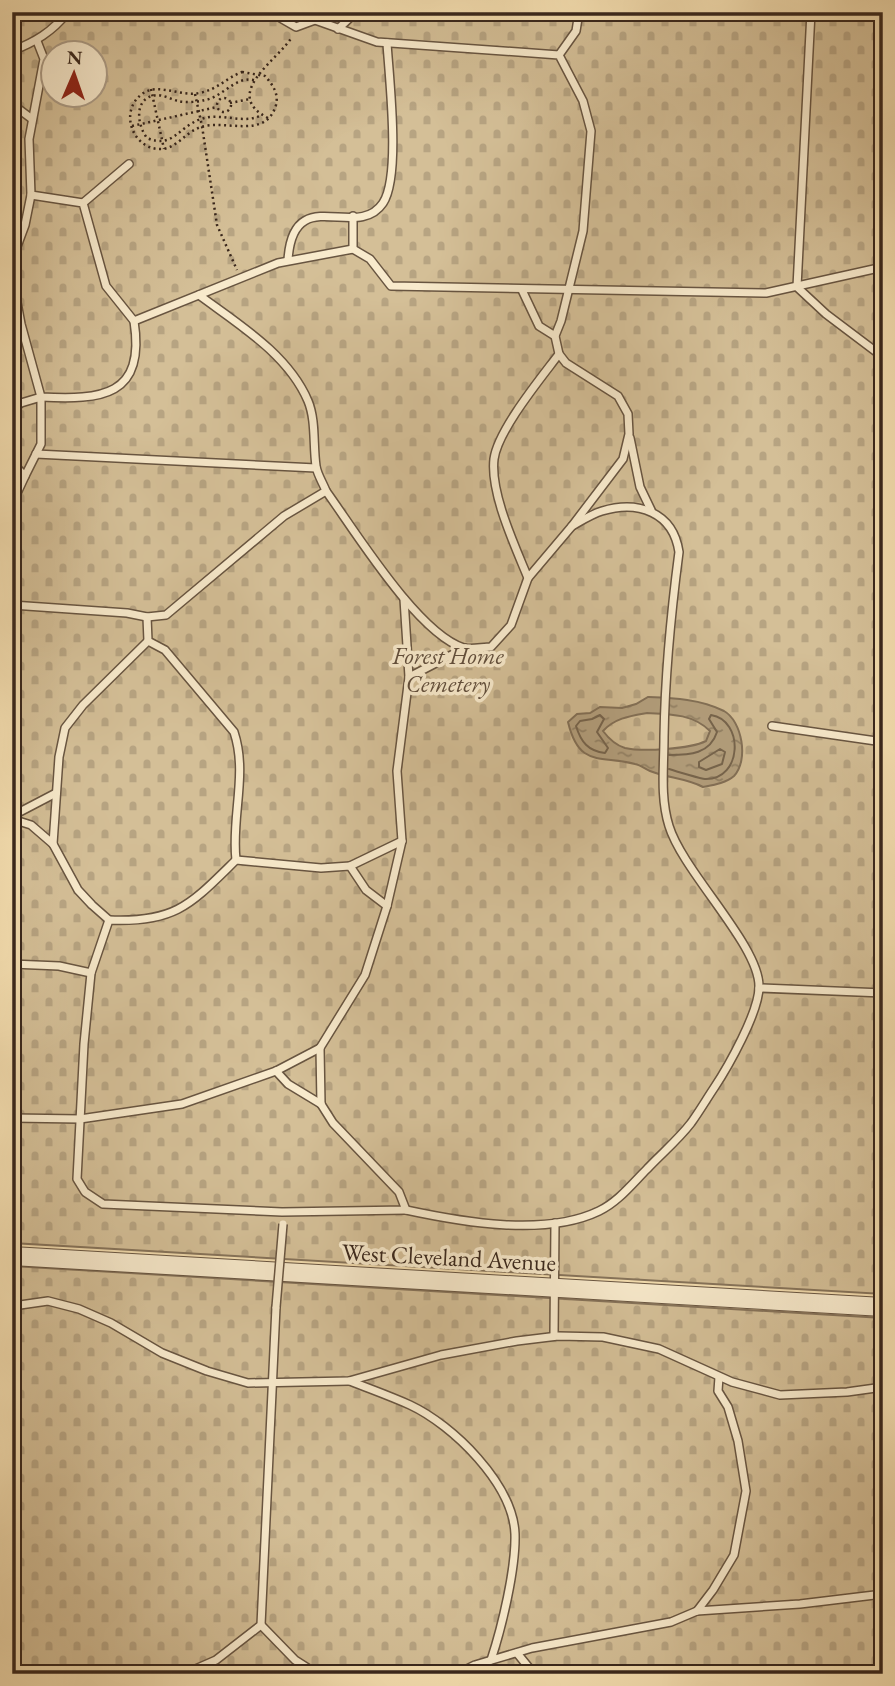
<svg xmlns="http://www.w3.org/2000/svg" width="895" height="1686" font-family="'EB Garamond',serif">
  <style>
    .cemetery { fill: url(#cemetery-stones); stroke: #86735a; stroke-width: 2; fill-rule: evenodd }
    .water { fill: url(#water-ripples); stroke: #837057; stroke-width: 2; fill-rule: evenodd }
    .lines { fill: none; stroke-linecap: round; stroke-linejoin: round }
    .shore { stroke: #76644d; stroke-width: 2 }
    .service-casing { stroke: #685541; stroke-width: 10 }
    .tertiary-casing { stroke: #685541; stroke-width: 20 }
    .path { stroke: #39271c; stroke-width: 2.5; stroke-dasharray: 2 3.5; stroke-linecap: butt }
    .service { stroke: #f8eacc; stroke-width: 7 }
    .tertiary { stroke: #f8eacc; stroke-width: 18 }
    .service-bridge-casing { stroke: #685541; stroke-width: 10; stroke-linecap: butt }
    .service-bridge { stroke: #f8eacc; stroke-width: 7 }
    .labels { text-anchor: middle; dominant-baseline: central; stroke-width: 7; stroke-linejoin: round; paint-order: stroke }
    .park-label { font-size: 24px; font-style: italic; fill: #604d3b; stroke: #f8eacc }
    .street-label { font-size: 24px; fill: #39271c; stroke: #f8eacc }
  </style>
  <defs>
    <pattern id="cemetery-stones" width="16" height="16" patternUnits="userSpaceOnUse" patternTransform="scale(1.75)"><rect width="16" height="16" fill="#d4bf97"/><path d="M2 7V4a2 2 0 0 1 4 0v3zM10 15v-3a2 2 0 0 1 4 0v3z" fill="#b7a482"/></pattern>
    <pattern id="water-ripples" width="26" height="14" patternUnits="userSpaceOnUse" patternTransform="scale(1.75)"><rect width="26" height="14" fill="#b4a07e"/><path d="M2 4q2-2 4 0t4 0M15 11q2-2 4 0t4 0" fill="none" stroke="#938266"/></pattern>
  </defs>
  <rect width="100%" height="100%" fill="#f4deb0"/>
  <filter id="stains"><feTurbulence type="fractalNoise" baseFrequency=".00286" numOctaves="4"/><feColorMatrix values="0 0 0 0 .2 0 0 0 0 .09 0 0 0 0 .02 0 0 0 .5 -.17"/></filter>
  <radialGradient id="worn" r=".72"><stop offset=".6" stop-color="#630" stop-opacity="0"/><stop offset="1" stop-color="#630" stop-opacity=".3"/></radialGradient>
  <g class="cemetery">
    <path d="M12,12H883V1294L12,1243ZM52,52H94V94H52Z"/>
    <polygon points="12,1266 883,1318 883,1674 12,1674"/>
  </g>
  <path class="water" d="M648,697C673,698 701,699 724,711C742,721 749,760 734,776C726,783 713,785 703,787C686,778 667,778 650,771C645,769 641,765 635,764C600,755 579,768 568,722L577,714L590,713L600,707L622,708L636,704ZM647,713C670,714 693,714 710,731L706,741C690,749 642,752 625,748C615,745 609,739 603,731C615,718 630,716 647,713Z"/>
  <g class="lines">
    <g class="shore">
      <path d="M600,715L604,719L597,732L608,748L605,753C588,751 581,742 576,726L580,721L592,719Z"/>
      <polygon points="720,749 725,752 722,764 706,770 699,767 699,762"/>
      <path d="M669,769C675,771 702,779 705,779C743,780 744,720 711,715L709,719L717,732C710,754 690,755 669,755"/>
    </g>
    <defs>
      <g id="service">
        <polyline points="270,12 296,27 315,20 322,12"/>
        <polyline points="811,12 797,287 826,314 883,357"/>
        <path d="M315,20L377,42L559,55L583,101L591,131L583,231L561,321L555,336L559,354C541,378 498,430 494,459C490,493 515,546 528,578L511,625L491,647C483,647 471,650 464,648C418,634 355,531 326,491"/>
        <polyline points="338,29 356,12"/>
        <polyline points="37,41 44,59 29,139 31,195 83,203 106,286 134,321 278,263 353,249 370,259 391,286 766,293 883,267"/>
        <path d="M12,51C35,42 52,32 68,12"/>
        <polyline points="559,55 576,31 579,12"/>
        <polyline points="12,104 32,119"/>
        <polyline points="83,203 129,164"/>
        <polyline points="353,249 353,216"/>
        <polyline points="12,260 25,225 31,195"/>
        <path d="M288,260C293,181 357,242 383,203C401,176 389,77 387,43"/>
        <path d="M12,276L21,324L41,397C101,400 146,397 134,321"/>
        <polyline points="522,290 539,326 555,336"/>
        <polyline points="12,410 21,403 41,397 41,444 25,476"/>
        <polyline points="630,438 640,487 651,510"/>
        <polyline points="36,454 316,468"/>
        <polyline points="12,463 25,476 12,504"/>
        <polyline points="528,578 572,526 623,459 629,434 628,414 618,396 566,363 559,354"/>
        <polyline points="404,599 409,677"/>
        <path d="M12,605L127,613L147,617L166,615L284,516L326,491C323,483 317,474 316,466C313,445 316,420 308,401C288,354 238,324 199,295"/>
        <path d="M147,617L148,641L165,650L234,732C248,774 231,817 236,860"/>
        <polyline points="772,726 883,742"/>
        <polyline points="12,816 56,793"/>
        <polyline points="12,819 31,825 53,844"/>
        <polyline points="350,866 402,841"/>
        <polyline points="109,920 92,905 78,890 53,844 59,757 65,728 83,705 148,641"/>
        <polyline points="12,964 59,966 91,973"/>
        <polyline points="759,988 883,993"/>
        <path d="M320,1048L321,1104L333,1123L399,1192L406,1210L282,1212L103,1204L85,1192L77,1179L84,1044L91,973L109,920C176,923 191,904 236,860L321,868L350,866L366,890L387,906"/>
        <polyline points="276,1071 288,1084 321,1104"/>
        <polyline points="12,1118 80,1119 182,1104 276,1071 320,1048 365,975 387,906 402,841 397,771 409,677 465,648"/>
        <path d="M406,1210C462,1222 545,1237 599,1211C618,1202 632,1184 647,1169C661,1154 678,1140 691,1123C699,1112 706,1100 714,1088C728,1067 759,1012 759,987C760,946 683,872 669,826C660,797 664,767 664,737C665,675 671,613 679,552C673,512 638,500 602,511C592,514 581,521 572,526"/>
        <polyline points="12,1314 20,1305 48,1301 79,1309 111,1323 162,1353 207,1371 248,1383 349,1381 441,1355 517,1341 558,1336 603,1337 659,1349 732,1382 780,1395 847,1392 883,1387"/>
        <polyline points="554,1336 555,1223"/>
        <path d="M350,1381C370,1389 390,1396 410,1405C453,1425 513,1484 515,1534C516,1568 502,1627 491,1660"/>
        <polyline points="697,1611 713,1590 734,1555 746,1491 738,1441 728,1407 718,1391 719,1377"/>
        <polyline points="261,1625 295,1660 317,1674"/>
        <polyline points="517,1653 534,1674"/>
        <polyline points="184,1674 216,1660 261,1625 276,1307"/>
        <polyline points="457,1674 475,1665 532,1648 671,1622 697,1611 800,1604 883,1594"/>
      </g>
      <polyline id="tertiary" points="12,1256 883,1307"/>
    </defs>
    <use href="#service" class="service-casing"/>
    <use href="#tertiary" class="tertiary-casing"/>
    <g class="path">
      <path d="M242,72L265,76C272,84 279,93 276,105C266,140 226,119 201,127C185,132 176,150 159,149C132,148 119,111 142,94C158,82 180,97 199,93C217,90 226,78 242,72Z"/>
      <path d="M254,80C235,76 223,97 205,100C197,102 186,103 178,101C171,99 163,95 157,95C133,97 137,125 147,138C173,149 178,127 201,119C222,112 243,125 262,115"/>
      <polyline points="151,89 164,149"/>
      <polyline points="195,94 202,126 217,225 237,270"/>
      <circle cx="224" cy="105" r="7"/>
      <polyline points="230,103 250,99"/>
      <path d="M268,118C221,94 277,61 292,37"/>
      <polyline points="132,126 217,107"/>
    </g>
    <use href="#service" class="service"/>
    <use href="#tertiary" class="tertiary"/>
    <defs>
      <polyline id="service-bridge" points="276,1307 283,1224"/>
    </defs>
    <use href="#service-bridge" class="service-bridge-casing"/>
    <use href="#service-bridge" class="service-bridge"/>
  </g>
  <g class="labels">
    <g class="park-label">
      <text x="448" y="655">Forest Home<tspan x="448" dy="28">Cemetery</tspan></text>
    </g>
    <g class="street-label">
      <text transform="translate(449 1257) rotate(3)">West Cleveland Avenue</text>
    </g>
  </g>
  <rect width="895" height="1686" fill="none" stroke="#f4deb0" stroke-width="42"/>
  <rect x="14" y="14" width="867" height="1658" fill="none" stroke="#39271c" stroke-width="3.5"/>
  <rect x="21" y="21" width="853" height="1644" fill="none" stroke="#39271c" stroke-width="2"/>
  <g transform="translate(74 74) rotate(2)"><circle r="33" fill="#f8eacc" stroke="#ac9c86" stroke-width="2"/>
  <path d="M0-5L12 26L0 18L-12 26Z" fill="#8f2418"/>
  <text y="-10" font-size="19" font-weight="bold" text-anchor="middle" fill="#39271c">N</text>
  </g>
  <rect width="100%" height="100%" filter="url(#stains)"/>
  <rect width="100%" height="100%" fill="url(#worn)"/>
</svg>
